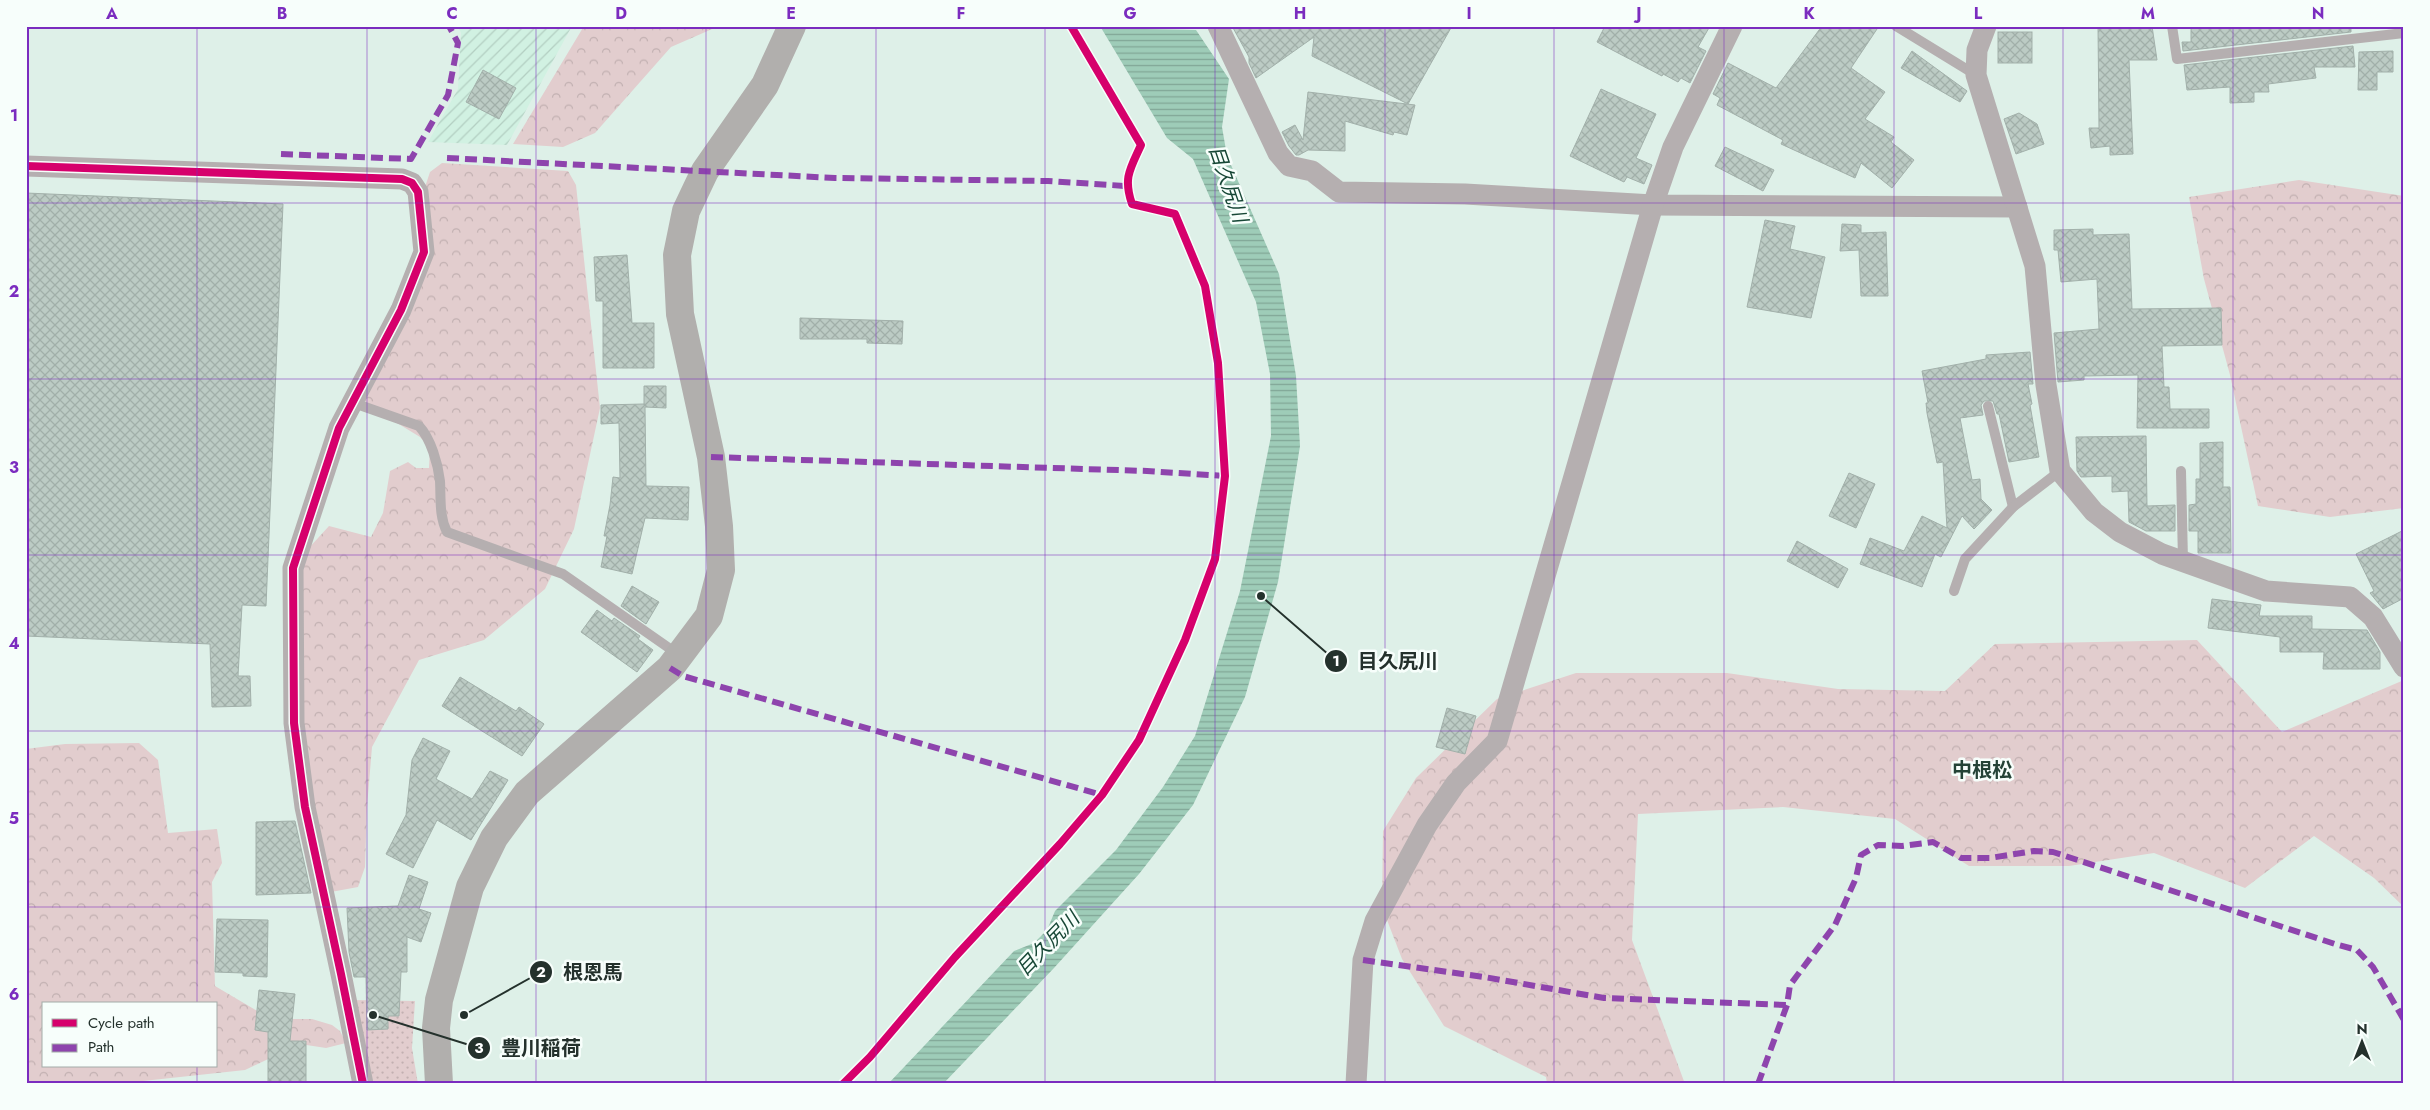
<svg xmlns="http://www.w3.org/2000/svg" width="2430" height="1110" font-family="Jost,'Noto Sans JP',sans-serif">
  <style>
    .industrial { fill: url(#industrial-furrows) }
    .forest { fill: url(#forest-crowns); fill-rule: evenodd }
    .park { fill: url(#park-dots) }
    .water { fill: url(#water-rules) }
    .building { fill: url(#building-cross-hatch); stroke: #a2b0aa }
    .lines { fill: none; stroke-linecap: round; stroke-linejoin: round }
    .lane { stroke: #b5afb0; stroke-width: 10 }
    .street { stroke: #b5afb0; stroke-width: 21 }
    .secondary { stroke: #b1afad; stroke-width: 28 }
    .quiet { stroke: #8e44ad; stroke-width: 6; stroke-dasharray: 12 6; stroke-linecap: butt }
    .cycleway-casing { stroke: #f7fefb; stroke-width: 11 }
    .cycleway { stroke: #d6006c; stroke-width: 8 }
    .grid { fill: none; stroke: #7b2cbf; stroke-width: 1; stroke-opacity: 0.55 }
    .labels { text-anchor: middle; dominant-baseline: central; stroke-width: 5; stroke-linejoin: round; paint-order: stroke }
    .water-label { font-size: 20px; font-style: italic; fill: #174736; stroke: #f7fefb }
    .neighbourhood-label { font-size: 20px; font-weight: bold; fill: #244236; stroke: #f7fefb }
    .leader { fill: none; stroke: #24312c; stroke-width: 2 }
    .callout-dot { fill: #24312c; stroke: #f7fefb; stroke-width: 2 }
    .mark-label { font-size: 15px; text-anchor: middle; font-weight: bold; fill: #fff }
    .callout-label { font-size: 20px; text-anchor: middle; font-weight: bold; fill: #24312c; stroke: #f7fefb; stroke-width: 5; stroke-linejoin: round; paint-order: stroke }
    .neatline { fill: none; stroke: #7b2cbf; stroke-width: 2 }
    .grid-label { font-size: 16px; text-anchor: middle; font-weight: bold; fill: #7b2cbf }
  </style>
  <defs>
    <pattern id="industrial-furrows" width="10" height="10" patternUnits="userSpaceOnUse" patternTransform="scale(1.25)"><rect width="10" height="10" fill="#d1f1e2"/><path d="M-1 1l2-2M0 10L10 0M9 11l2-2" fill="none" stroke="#b3cfc2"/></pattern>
    <pattern id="forest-crowns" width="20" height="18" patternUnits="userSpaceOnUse" patternTransform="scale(1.25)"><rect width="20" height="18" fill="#e2cdce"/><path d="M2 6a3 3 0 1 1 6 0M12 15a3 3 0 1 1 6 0" fill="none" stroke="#c2b0b1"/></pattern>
    <pattern id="park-dots" width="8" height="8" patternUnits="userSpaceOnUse" patternTransform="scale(1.25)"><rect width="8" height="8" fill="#e2cdce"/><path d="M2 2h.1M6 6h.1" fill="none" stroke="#c2b0b1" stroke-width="1.8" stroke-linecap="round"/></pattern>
    <pattern id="water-rules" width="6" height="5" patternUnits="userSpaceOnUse" patternTransform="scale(1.25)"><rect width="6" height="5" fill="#9eccb8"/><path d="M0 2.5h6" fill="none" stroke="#81a696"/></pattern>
    <pattern id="building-cross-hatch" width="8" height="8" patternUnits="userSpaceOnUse" patternTransform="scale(1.25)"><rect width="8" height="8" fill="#bccbc4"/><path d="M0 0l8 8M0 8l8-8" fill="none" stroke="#a1afa9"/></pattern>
  </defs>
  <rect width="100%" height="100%" fill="#def0e8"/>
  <polygon class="industrial" points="458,26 572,26 507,145 428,142 458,89 461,33"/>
  <g class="forest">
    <polygon points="584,26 719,26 671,47 595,133 563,147 513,144"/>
    <polygon points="442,163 568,171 576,185 600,408 574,529 545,589 484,640 419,660 372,747 367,807 365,867 358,887 331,892 287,669 296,562 329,526 371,537 383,513 390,471 408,462 416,468 429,468 430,448 420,437 366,404 361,384 421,256 422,196 430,172"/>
    <polygon points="2299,180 2404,196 2404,508 2330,517 2258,506 2230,375 2204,279 2189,197"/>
    <polygon points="2197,640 2282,732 2404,680 2404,907 2374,878 2314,836 2245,888 2154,853 2069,866 1969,866 1895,819 1783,807 1638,814 1632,940 1685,1084 1547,1084 1546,1077 1444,1026 1402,959 1382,907 1383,831 1416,778 1497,699 1576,673 1727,673 1838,689 1945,691 1995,644"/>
    <path d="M139,743L158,760L168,833L217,829L222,863L212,882L215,986L271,1019H312L332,1025L340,1031L346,1043L326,1048L300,1044L245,1070L143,1081L135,1084H26V749L65,744ZM44,1004H216V1066H44Z"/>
  </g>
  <polygon class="park" points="352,1000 415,1001 412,1048 418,1084 373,1084"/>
  <polygon class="water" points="1100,26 1143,26 1145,29 1196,30 1229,79 1222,127 1227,156 1279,274 1296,376 1300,446 1278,582 1245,697 1193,805 1139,874 1054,968 943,1084 888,1084 1014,951 1034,943 1047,930 1055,911 1116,850 1163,787 1195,736 1240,591 1271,436 1270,374 1256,302 1193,159 1167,138"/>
  <g class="building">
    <polygon points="1232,26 1452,26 1408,104 1312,56 1314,37 1256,78 1249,63 1249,57"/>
    <polygon points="1605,26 1710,26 1698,47 1706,51 1690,83 1681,78 1678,82 1663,74 1662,76 1597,42"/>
    <polygon points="1822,26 1879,26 1851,68 1885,92 1865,119 1894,137 1891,142 1914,160 1892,188 1861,163 1855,178 1781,144 1783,140 1717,105 1720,98 1713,94 1728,63 1776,88"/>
    <polygon points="2098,26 2152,26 2157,60 2129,60 2133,154 2110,155 2110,146 2091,148 2089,128 2099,128"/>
    <polygon points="2191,26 2351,26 2351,32 2183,51 2182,42 2191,42"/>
    <rect x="1998" y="32" width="34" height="31"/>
    <polygon points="2353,46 2355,67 2314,67 2316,78 2268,84 2269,92 2254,92 2254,102 2230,103 2230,87 2187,90 2184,65"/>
    <polygon points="1912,51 1967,91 1960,102 1901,68"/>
    <polygon points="2393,51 2393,72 2377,72 2377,90 2358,90 2359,52"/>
    <polygon points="483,70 516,88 499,119 466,102"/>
    <polygon points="1601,89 1656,114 1636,158 1652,165 1644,184 1627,177 1624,182 1570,156"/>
    <polygon points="1308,92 1415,105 1407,135 1394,132 1393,135 1345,121 1345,151 1308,150 1299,155 1296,155 1289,146 1282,132 1295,125 1303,140"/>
    <polygon points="2019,113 2037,124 2044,144 2016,154 2004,119"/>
    <polygon points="1725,147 1774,170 1763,191 1715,166"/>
    <polygon points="26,193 283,204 266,606 242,605 238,676 250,676 251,706 212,707 210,644 26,636"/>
    <polygon points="1765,220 1795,226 1790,249 1825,257 1811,318 1747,307"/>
    <polygon points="1842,224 1861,225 1861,233 1886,232 1888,296 1861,296 1859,250 1840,251"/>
    <polygon points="2093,229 2093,235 2129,234 2132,309 2221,308 2222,345 2162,346 2164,387 2169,387 2170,409 2209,409 2209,428 2137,428 2138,375 2084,376 2084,380 2058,382 2054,333 2099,329 2097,279 2061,282 2058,250 2054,250 2054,230"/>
    <polygon points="627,255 632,323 654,323 654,368 603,368 603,301 596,301 594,257"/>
    <polygon points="800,318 903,321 902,344 867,343 867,339 800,339"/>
    <polygon points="2030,352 2033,384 2028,384 2032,404 2030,405 2039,457 2009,462 1999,414 1997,414 1993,401 1984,401 1981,405 1983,415 1960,418 1972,480 1980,479 1981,499 1992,510 1974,529 1962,516 1941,557 1935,554 1922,587 1860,564 1870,538 1904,551 1922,516 1947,528 1943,462 1937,463 1927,413 1926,403 1928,403 1922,371 1986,359 1986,355"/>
    <polygon points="644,386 666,386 666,408 645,407 646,486 689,487 688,520 645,518 632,574 601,567 607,536 604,536 610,505 613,477 620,478 619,423 601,424 601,405 644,404"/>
    <polygon points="2146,436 2147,506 2175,505 2175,531 2146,531 2129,522 2128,491 2112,492 2112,476 2081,477 2077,471 2076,437"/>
    <polygon points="2223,442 2223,487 2230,487 2231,553 2198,553 2198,531 2189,531 2189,505 2196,504 2196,479 2200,479 2200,443"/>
    <polygon points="1849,473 1875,484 1856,528 1829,516"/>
    <polygon points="2404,530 2404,598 2383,609 2370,593 2374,591 2356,554"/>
    <polygon points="1797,541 1848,569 1838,588 1787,561"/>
    <polygon points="632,586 659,602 646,624 621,606"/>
    <polygon points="2212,599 2261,605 2259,616 2312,616 2312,629 2367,630 2380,652 2380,669 2323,669 2324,652 2280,652 2280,637 2208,628"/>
    <polygon points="597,610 612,621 614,618 640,636 638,639 653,650 637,672 581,632"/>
    <polygon points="460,677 516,711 519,707 544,724 522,756 442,706"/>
    <polygon points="1447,708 1476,716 1465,754 1436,747"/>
    <polygon points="423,738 450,751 436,779 472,799 490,771 508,780 471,840 437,820 413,868 386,854 406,815 412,760"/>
    <polygon points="295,821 311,893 256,895 256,822"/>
    <polygon points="409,875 428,882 419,909 431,913 421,942 407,937 407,972 401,972 399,1016 388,1016 388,1029 367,1030 366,977 354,977 349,952 347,908 398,906"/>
    <polygon points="217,919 268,920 267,977 243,976 243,973 215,972"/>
    <polygon points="259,990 295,994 290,1041 306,1041 306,1084 268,1084 268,1032 255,1030"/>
  </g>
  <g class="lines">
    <g class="lane">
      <polyline points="1896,26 1976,75"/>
      <polyline points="2172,26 2177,59 2404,33"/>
      <path d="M351,402L419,426C431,439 438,464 440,481C441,499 439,516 447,532L563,574L679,655"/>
      <polyline points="1988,406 2013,507"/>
      <polyline points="2181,471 2183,561"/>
      <polyline points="1954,591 1965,559 2013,507 2060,471"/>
    </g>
    <g class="street">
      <polyline points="1218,26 1278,153 1289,166 1312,171 1339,192 1465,194 1653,205 2017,207"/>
      <polyline points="1986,26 1977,50 1976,75 2035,266 2046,385 2060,471 2094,512 2120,532 2162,554 2266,591 2350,597 2373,617 2404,667"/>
      <polyline points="26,166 402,179 412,183 418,192 424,252 401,310 339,428 293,568 294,723 305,807 341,974 363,1084"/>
      <polyline points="1356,1084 1363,960 1375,921 1427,825 1456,783 1497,741 1653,205 1673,147 1732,26"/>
    </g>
    <polyline class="secondary" points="439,1084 436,1028 439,1000 470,887 494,838 527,793 670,668 709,616 721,570 719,526 711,457 680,314 677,255 686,211 705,171 765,85 792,26"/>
    <g class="quiet">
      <polyline points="281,154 411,159 448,95 458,43 449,26"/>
      <polyline points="447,158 835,178 1048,181 1126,186"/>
      <polyline points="711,457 1147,471 1225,476"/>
      <polyline points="670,668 683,676 1102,795"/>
      <polyline points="1363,960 1484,977 1604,998 1787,1005"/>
      <polyline points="1758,1084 1787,1005 1790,985 1835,925 1856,878 1861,855 1878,845 1902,846 1933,842 1961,858 1990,858 2034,851 2053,852 2335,944 2357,950 2373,967 2404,1020"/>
    </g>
    <defs>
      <g id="cycleway">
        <polyline points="26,166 402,179 412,183 418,192 424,252 401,310 339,428 293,568 294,723 305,807 341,974 363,1084"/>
        <path d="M843,1084L870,1057L955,957L1060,844L1102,795L1139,740L1185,640L1215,559L1225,476L1218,363L1205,286L1175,214L1132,204C1123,178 1130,169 1141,145L1071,26"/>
      </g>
    </defs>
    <use href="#cycleway" class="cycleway-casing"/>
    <use href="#cycleway" class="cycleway"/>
  </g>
  <path class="grid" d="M197,26V1004M367,26V1084M536,26V1084M706,26V1084M876,26V1084M1045,26V1084M1215,26V1084M1385,26V1084M1554,26V1084M1724,26V1084M1894,26V1084M2063,26V1084M2233,26V1084M26,203H2404M26,379H2404M26,555H2404M26,731H2404M26,907H2404M197,1066V1084"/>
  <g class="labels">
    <g class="water-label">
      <text transform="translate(1228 184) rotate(71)">目久尻川</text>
      <text transform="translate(1048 944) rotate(-46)">目久尻川</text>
    </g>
    <g class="neighbourhood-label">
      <text x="1982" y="770">中根松</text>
    </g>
  </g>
  <path class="leader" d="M1261 596L1336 661M464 1015L541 972M373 1015L479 1048"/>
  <g class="callout-dot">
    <circle cx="1261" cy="596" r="5"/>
    <circle cx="464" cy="1015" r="5"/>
    <circle cx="373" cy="1015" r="5"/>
    <circle cx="1336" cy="661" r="12"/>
    <circle cx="541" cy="972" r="12"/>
    <circle cx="479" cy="1048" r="12"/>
  </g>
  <g class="mark-label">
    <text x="1336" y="666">1</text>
    <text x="541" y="977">2</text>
    <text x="479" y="1053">3</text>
  </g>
  <g class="callout-label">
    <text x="1398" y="668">目久尻川</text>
    <text x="593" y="979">根恩馬</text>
    <text x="541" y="1055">豊川稲荷</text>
  </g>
  <rect width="2430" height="1110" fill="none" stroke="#f7fefb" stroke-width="55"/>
  <rect x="42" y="1002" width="175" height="65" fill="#f7fefb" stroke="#a3aca8"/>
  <rect x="52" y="1019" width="25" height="8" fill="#d6006c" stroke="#a3aca8"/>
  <text x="88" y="1028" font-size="15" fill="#24312c">Cycle path</text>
  <rect x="52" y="1044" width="25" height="8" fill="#8e44ad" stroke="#a3aca8"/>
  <text x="88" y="1052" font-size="15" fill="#24312c">Path</text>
  <g transform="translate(2362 1042)" stroke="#f7fefb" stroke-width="4" paint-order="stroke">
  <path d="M0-4L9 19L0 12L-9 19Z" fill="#24312c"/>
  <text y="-8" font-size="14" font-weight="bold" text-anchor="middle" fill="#24312c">N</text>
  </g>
  <rect x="28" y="28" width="2374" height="1054" class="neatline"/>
  <g class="grid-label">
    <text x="112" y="19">A</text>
    <text x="282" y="19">B</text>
    <text x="452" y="19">C</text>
    <text x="621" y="19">D</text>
    <text x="791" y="19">E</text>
    <text x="961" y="19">F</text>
    <text x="1130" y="19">G</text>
    <text x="1300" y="19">H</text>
    <text x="1469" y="19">I</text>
    <text x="1639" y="19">J</text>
    <text x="1809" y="19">K</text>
    <text x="1978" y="19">L</text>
    <text x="2148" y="19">M</text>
    <text x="2318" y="19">N</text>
    <text x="14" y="121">1</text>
    <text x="14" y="297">2</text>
    <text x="14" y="473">3</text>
    <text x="14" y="649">4</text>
    <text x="14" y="824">5</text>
    <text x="14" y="1000">6</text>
  </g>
</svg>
